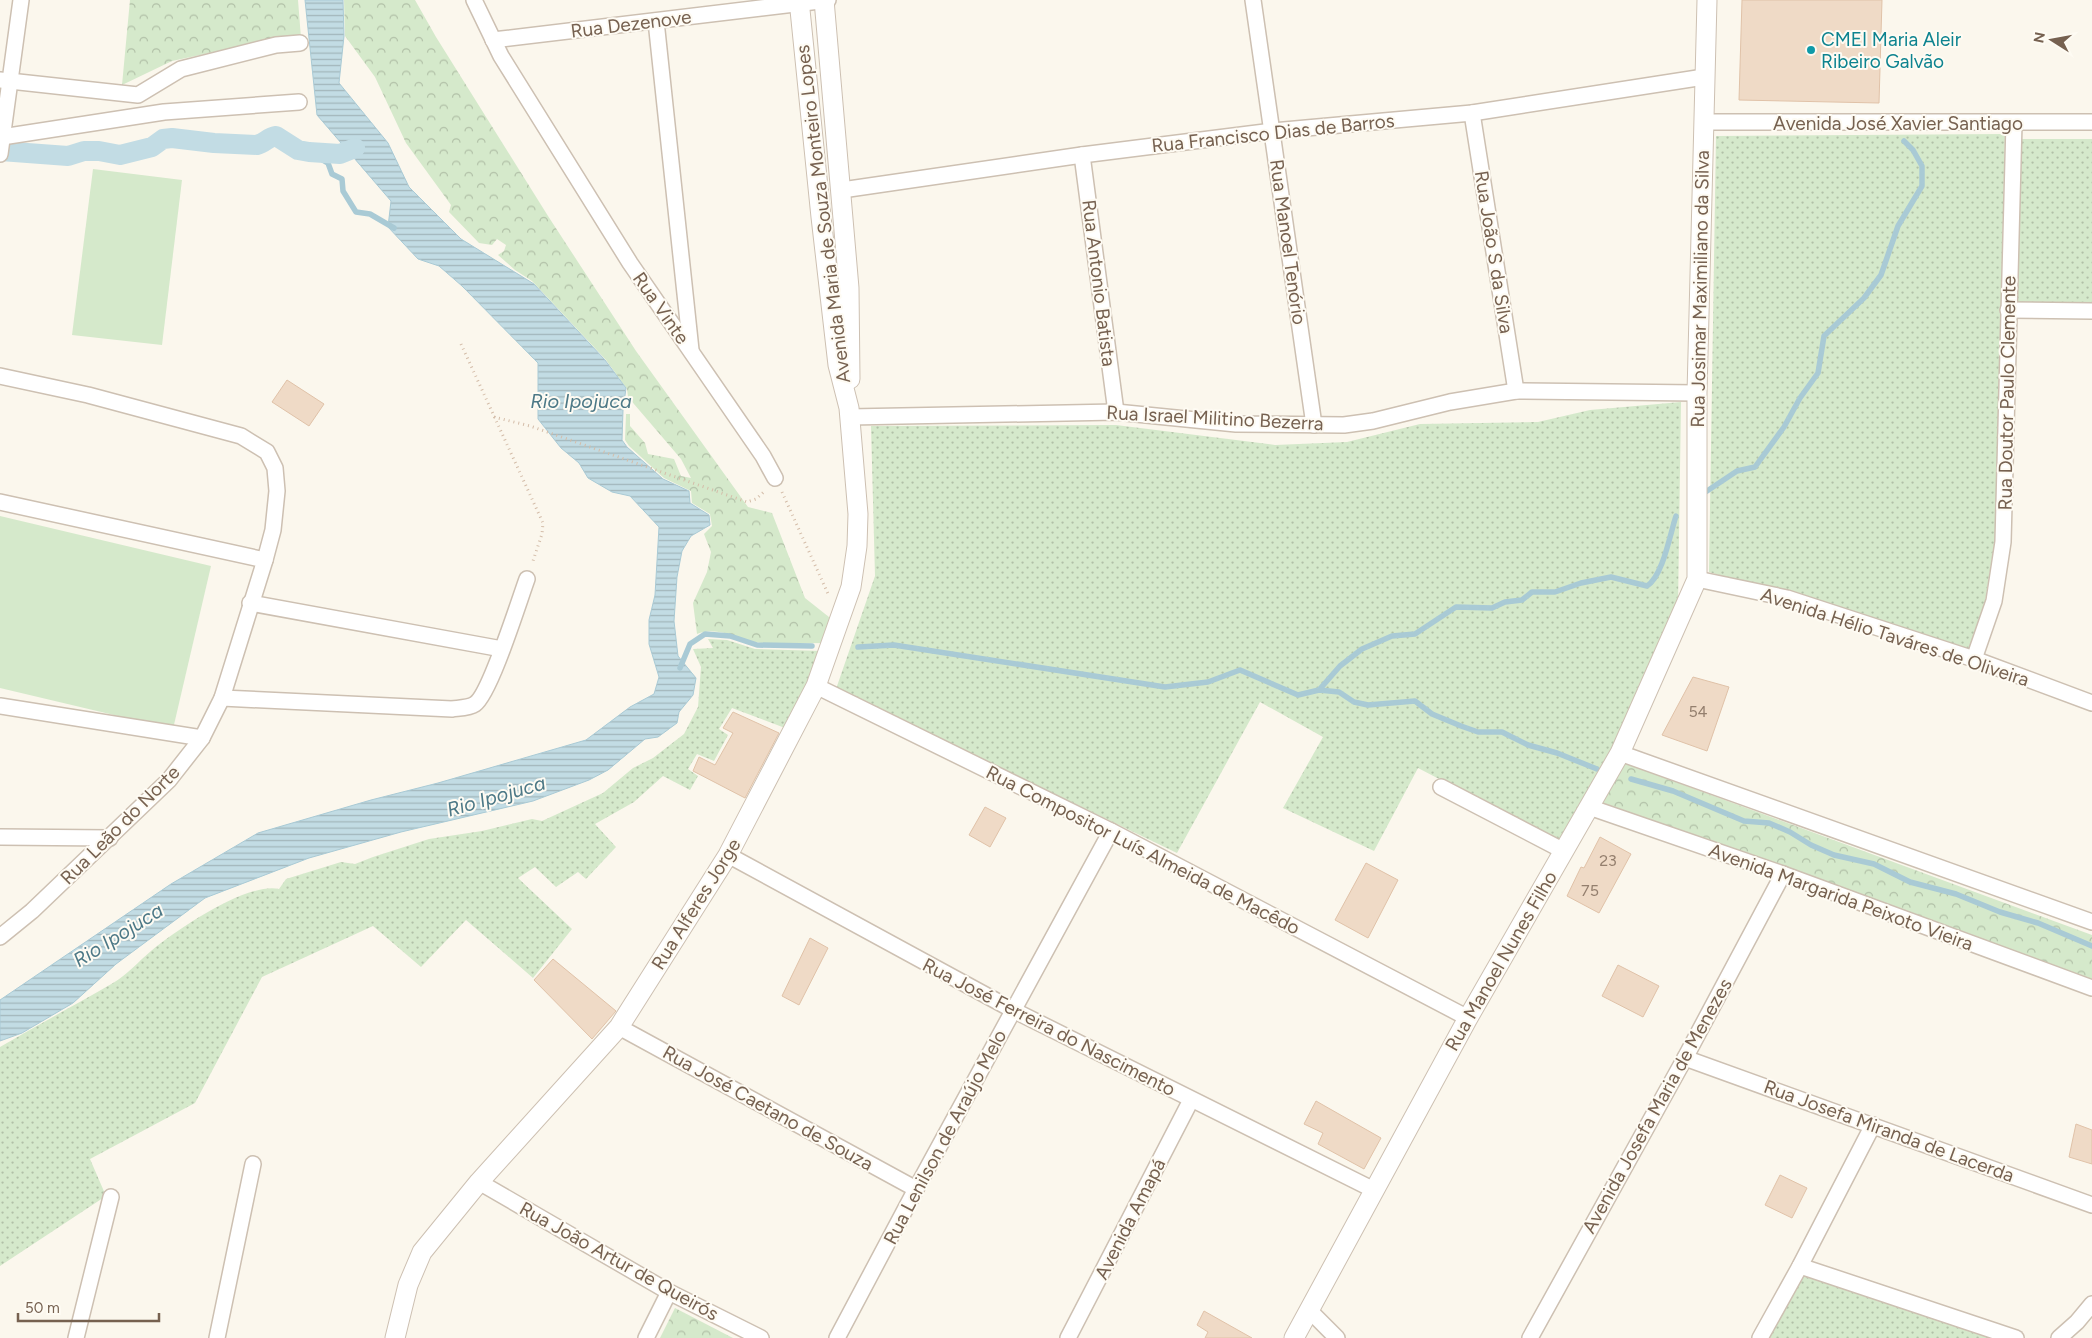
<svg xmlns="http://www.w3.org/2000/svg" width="2092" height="1338" font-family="Figtree,sans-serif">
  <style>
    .grass { fill: url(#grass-dots) }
    .forest { fill: url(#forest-crowns) }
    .pitch { fill: #d5e9cb }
    .water { fill: url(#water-rules); stroke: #a9cad5 }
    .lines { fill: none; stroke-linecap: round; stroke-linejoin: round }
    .stream { stroke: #a9cad5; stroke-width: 5.5 }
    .canal { stroke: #c2dce4; stroke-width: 20 }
    .building { fill: #efdac6; stroke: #e0c2a8 }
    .minor-casing { stroke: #cdc0b2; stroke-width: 18 }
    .tertiary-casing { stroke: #cdc0b2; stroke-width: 21 }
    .path { stroke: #d4bda9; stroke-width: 3; stroke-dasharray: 1 4; stroke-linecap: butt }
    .minor { stroke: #fff; stroke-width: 15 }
    .tertiary { stroke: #fff; stroke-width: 19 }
    .culture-dot { fill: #0f9aa8; stroke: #fefbf3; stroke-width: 2 }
    .labels { text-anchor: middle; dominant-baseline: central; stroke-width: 4; stroke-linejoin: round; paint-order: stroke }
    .number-label { font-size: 16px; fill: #947f6e }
    .street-label { font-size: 19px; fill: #766150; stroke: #fefbf3 }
    .culture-label { font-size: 19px; fill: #0d838f; stroke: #fefbf3; text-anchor: start }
    .water-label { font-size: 20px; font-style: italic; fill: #4c7886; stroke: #fefbf3 }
  </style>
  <defs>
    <pattern id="grass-dots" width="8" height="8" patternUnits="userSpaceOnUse" patternTransform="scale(1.25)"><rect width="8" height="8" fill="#d5e9cb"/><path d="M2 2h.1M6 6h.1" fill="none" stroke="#b1c0a7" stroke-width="1.8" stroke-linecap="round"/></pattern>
    <pattern id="forest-crowns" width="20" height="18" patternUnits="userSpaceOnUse" patternTransform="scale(1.25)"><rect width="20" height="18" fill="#d5e9cb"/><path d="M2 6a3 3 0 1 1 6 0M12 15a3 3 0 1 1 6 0" fill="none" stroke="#b1c0a7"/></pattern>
    <pattern id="water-rules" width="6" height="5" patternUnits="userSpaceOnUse" patternTransform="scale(1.25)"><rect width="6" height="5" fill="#c2dce4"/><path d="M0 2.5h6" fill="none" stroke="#a2b6bb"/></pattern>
  </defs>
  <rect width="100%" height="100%" fill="#fbf7ed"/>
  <g class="grass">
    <polygon points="2005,134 1995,539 1985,602 1971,650 1709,572 1716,136"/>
    <polygon points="2022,139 2092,139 2092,305 2015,305"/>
    <polygon points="1681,402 1678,607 1614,751 1562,843 1418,768 1374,851 1283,808 1323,737 1260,702 1177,853 836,689 875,576 871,426 1116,425 1275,445 1347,442 1420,424 1538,422 1590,410"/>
    <path d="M708,639L727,640L755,649L823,651L810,682L785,728L732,708L719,729L728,735L714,761L697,754L688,769L698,776L690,790L663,776L634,802L595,824L616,847L586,879L578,872L556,887L535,867L518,878L572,929L533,978L466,920L421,967L373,926L262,977L195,1103L90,1159L106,1196L0,1266V1047C38,1025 75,1005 113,983C127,975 139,961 151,951C177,930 246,882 279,889L286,879L341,862L355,864L373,857L429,839L482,831L532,819L542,821L603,793L633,768L653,758L684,734L698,707L701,667L693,649L713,648Z"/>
    <polygon points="1804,1275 2000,1338 1769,1338"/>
  </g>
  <g class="forest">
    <polygon points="130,0 298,0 301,38 274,39 172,61 122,85"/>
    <path d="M344,0H415L436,37L548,216L636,351L748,507L772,513L805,598L834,621L827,643C805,643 783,644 761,643C740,641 718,625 697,634L693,603L707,572L711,552L704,534L712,526L710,514L692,503L691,491L664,478L629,446L625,440L626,414H630V426L645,443L648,454L674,459L681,476L691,478L681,459L628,397L627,389L606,360L532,281L515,270L498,255L504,251L506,245L497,239L492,245L479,243L449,212L451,205L406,143L375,77L345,36Z"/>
    <polygon points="1624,763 2092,935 2092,982 1602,804"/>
    <polygon points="675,1308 733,1338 660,1338"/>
  </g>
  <g class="pitch">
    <polygon points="93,169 182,180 162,345 72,335"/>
    <polygon points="0,516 211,566 173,729 0,688"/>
  </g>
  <polygon class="water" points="305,0 343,0 344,36 339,83 388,143 409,187 461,239 534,284 605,360 626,388 623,410 622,440 627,447 663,479 689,491 690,503 709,515 710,525 691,536 682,551 677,577 674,621 678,656 696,678 693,695 679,712 677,723 658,737 645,739 608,770 589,780 533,801 401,832 309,858 205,898 116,964 73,1003 22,1033 0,1041 0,1000 171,884 258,833 371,800 438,783 586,740 630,707 654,694 659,677 649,644 649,620 655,595 659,527 630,496 612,492 588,478 579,463 561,448 538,419 538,363 462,286 439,266 418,259 388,227 391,201 317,115"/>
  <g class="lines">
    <g class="stream">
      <polyline points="309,152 328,163 332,174 342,179 343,191 356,212 370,214 394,228"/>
      <polyline points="1704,493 1737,471 1755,467 1784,427 1800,398 1818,373 1824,336 1864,298 1881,275 1898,226 1922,186 1922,166 1913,150 1904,141"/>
      <polyline points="858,647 894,645 1165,687 1208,682 1240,670 1298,695 1319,690 1339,692 1354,702 1368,705 1415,701 1432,714 1461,726 1478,732 1502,732 1528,745 1557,753 1597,769"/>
      <polyline points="680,668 690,644 705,634 730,636 757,645 812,646"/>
      <path d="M1319,690L1340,666L1362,649L1392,636L1415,634L1456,607L1492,608L1505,602L1522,600L1532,592H1555L1581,583L1611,577L1647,586C1663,576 1670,534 1676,516"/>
      <polyline points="1631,779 1673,791 1744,821 1769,823 1790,832 1811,845 1834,855 1874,864 1910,882 1956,894 2000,912 2038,923 2092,946"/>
    </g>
    <path class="canal" d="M0,151L68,156L84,151H99L120,155L152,147L163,139L172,138L214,143L257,145C265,143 268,137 276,136L298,150L309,152L340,154L355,148"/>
  </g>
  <g class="building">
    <polygon points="1742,0 1882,0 1879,103 1739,100"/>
    <polygon points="287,380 324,404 309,426 272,402"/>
    <polygon points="1693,677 1729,687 1707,751 1662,735"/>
    <polygon points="733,712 779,733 745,798 693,771 699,757 715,765 733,733 723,728"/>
    <polygon points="985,807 1006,818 990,847 969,835"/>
    <polygon points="1600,837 1631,854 1599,913 1567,896 1581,867 1584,868"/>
    <polygon points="1366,863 1398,880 1368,938 1335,920"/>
    <polygon points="810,938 828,948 799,1005 782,996"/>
    <polygon points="553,959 616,1011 592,1039 534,980"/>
    <polygon points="1618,965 1659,986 1643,1017 1602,996"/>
    <polygon points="1316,1101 1381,1138 1364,1169 1318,1144 1323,1133 1304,1124"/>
    <polygon points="2076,1124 2092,1130 2092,1164 2069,1157"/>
    <polygon points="1780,1175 1807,1188 1792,1218 1765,1205"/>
    <polygon points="1204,1311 1252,1338 1205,1338 1208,1332 1197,1325"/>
  </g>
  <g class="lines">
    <defs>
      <g id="minor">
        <polyline points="474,0 501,56 630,263 763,456 775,478"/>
        <polyline points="1253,0 1314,425"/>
        <polyline points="656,21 691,350"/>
        <polyline points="493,40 828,0"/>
        <polyline points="0,80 138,95 181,69 276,45 300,43"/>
        <polyline points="1472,113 1516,391"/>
        <polyline points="1704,122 2092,122"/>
        <polyline points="2,137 164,112 299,102"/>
        <polyline points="0,154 21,0"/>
        <polyline points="1082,155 1116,412"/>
        <polyline points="842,190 1082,155 1273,131 1472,113 1704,77"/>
        <polyline points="2008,310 2092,311"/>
        <polyline points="0,376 88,395 241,436 267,452 275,468 277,491 273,530 265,560 222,698 202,738 169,780 32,911 0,937"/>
        <polyline points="850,417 1116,412 1236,424 1344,425 1373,421 1450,402 1516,391 1697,393"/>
        <polyline points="0,502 265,560"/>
        <polyline points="1697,579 1787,598 1974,659 2092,703"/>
        <polyline points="250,603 502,649"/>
        <polyline points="1974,659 1994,601 2003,542 2014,123"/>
        <polyline points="816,686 1111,831 1468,1018"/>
        <path d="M222,698L452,709C459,708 469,708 475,704C490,694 519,601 527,579"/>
        <polyline points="0,706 202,738"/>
        <polyline points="1620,753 2092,922"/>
        <polyline points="1441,787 1564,851"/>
        <polyline points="1589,807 1783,874 2092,988"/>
        <polyline points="0,837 110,838"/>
        <polyline points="728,855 1013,1010 1374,1190"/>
        <polyline points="619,1027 916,1189"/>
        <polyline points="1685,1058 2092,1205"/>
        <polyline points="479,1182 669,1292 761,1338"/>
        <polyline points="1800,1266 2016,1338"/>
        <polyline points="1309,1310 1337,1338"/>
        <polyline points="76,1338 111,1197"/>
        <polyline points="217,1338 253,1164"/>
        <polyline points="646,1338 669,1292"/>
        <polyline points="837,1338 916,1189 1111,831"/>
        <polyline points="1068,1338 1191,1100"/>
        <polyline points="1530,1338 1685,1058 1783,874"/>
        <polyline points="1760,1338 1800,1266 1873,1125"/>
        <polyline points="2059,1338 2077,1322 2092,1304"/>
      </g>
      <g id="tertiary">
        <polyline points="824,0 849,288 850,379"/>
        <polyline points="395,1338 408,1285 422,1252 479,1182 619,1027 728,855 816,686 851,587 857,546 858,514 849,408 838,365 821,217 799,0"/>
        <polyline points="1294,1338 1468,1018 1620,753 1697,579 1697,393 1707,0"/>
      </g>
    </defs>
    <use href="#minor" class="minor-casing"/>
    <use href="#tertiary" class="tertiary-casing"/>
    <g class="path">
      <polyline points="461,344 543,523 542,534 532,564"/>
      <polyline points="494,417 530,426 747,502 756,499 766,490"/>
      <polyline points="782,492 829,596"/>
    </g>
    <use href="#minor" class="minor"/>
    <use href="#tertiary" class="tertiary"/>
  </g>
  <circle class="culture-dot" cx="1811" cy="50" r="5"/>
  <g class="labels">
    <g class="number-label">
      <text x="1698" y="711">54</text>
      <text x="1608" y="860">23</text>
      <text x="1590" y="890">75</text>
    </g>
    <g class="street-label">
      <text transform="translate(631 24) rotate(-7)">Rua Dezenove</text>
      <text x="1898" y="123">Avenida José Xavier Santiago</text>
      <text transform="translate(1273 133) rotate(-6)">Rua Francisco Dias de Barros</text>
      <text transform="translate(823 214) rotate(-97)">Avenida Maria de Souza Monteiro Lopes</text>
      <text transform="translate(1288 242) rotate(82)">Rua Manoel Tenório</text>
      <text transform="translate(1494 252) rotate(81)">Rua João S da Silva</text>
      <text transform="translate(1099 283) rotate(83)">Rua Antonio Batista</text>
      <text transform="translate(1700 289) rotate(-89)">Rua Josimar Maximiliano da Silva</text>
      <text transform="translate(661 308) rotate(55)">Rua Vinte</text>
      <text transform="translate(2007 393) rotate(-89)">Rua Doutor Paulo Clemente</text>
      <text transform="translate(1215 418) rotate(3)">Rua Israel Militino Bezerra</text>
      <text transform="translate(1895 637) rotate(18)">Avenida Hélio Taváres de Oliveira</text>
      <text transform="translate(120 825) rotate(-45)">Rua Leão do Norte</text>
      <text transform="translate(1143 850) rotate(27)">Rua Compositor Luís Almeida de Macêdo</text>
      <text transform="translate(1841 897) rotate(20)">Avenida Margarida Peixoto Vieira</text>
      <text transform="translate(696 904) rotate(-58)">Rua Alferes Jorge</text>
      <text transform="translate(1501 961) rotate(-60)">Rua Manoel Nunes Filho</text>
      <text transform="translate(1049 1027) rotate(27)">Rua José Ferreira do Nascimento</text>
      <text transform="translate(1657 1106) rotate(-61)">Avenida Josefa Maria de Menezes</text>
      <text transform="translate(768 1108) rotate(29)">Rua José Caetano de Souza</text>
      <text transform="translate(1889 1131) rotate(20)">Rua Josefa Miranda de Lacerda</text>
      <text transform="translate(945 1137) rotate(-62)">Rua Lenilson de Araújo Melo</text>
      <text transform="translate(1130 1219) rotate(-63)">Avenida Amapá</text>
      <text transform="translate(619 1261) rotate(29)">Rua João Artur de Queirós</text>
    </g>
    <g class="culture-label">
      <text x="1821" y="39">CMEI Maria Aleir<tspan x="1821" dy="22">Ribeiro Galvão</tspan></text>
    </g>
    <g class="water-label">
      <text x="581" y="401">Rio Ipojuca</text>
      <text transform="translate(496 796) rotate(-16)">Rio Ipojuca</text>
      <text transform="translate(118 935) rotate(-32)">Rio Ipojuca</text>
    </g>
  </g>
  <g transform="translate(2052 40) rotate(281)" stroke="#fefbf3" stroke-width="4" paint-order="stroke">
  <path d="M0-4L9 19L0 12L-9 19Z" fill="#766150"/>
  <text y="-8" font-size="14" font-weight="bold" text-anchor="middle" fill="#766150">N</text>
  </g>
  <path d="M18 1313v8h141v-8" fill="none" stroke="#766150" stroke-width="2.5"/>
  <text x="25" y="1313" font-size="15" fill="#766150" stroke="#fefbf3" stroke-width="4" paint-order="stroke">50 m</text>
</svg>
